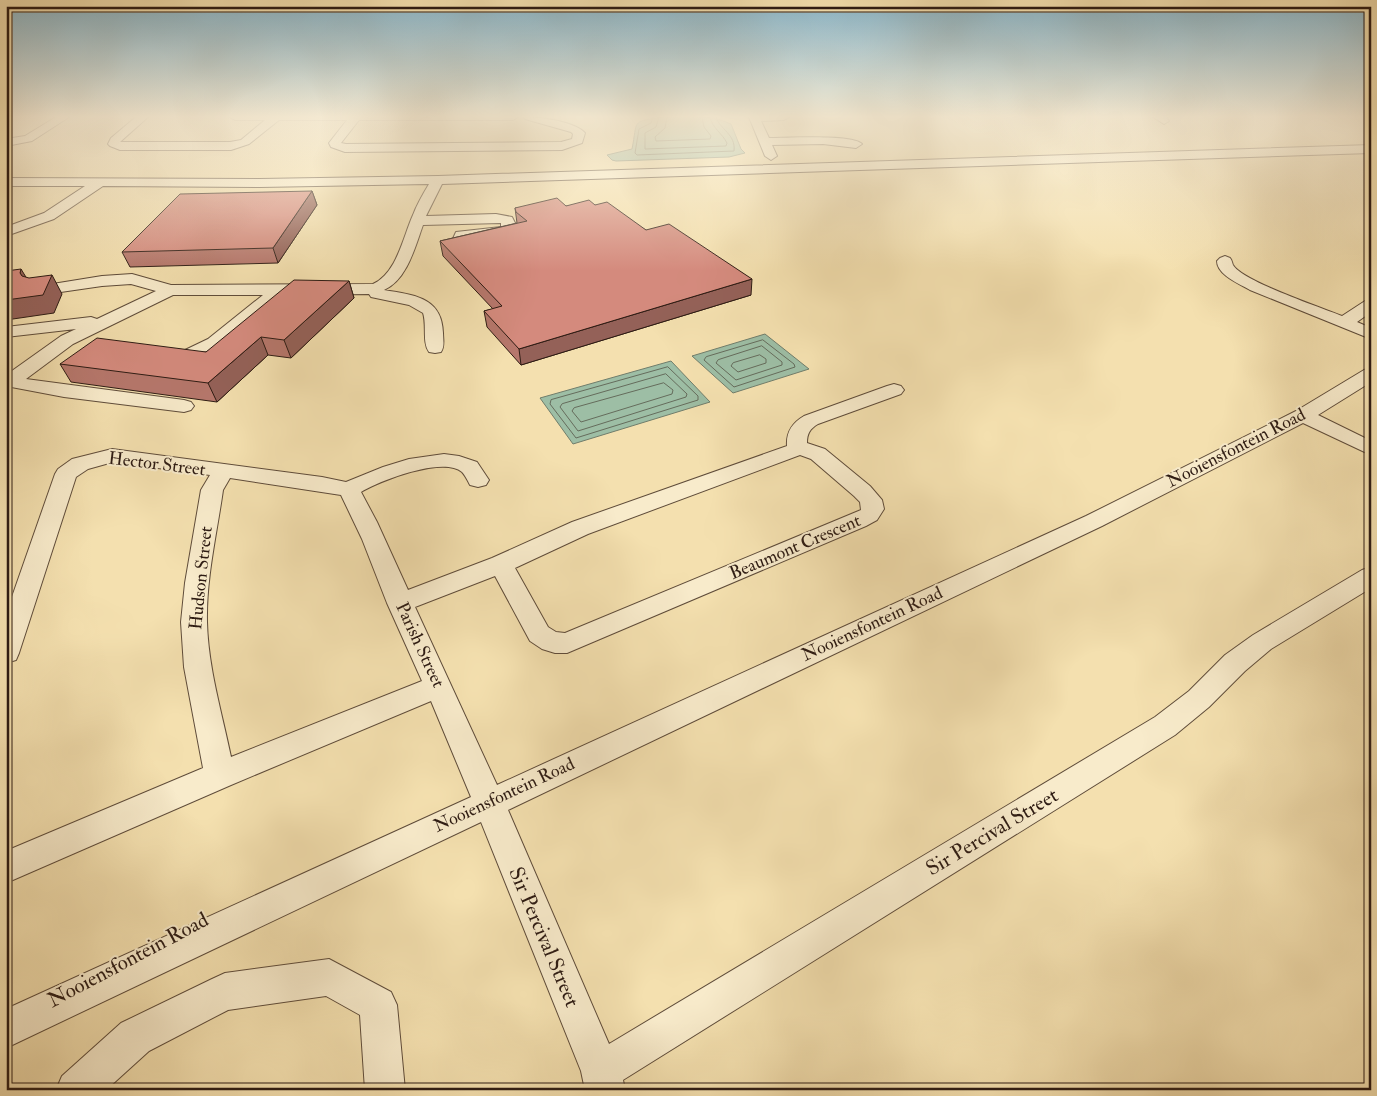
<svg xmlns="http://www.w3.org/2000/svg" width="1377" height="1096" font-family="'IM FELL Double Pica',serif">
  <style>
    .water { fill: #9dbea5; stroke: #707d6b }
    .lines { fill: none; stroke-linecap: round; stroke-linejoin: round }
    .shore { stroke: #656c5c; stroke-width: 1 }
    .minor-casing { stroke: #5f4c3a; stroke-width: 2 }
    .minor { fill: #f8ebcb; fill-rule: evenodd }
    .wall { fill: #b6776c; stroke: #2d1b13 }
    .shaded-wall { fill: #946158; stroke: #2d1b13 }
    .building { fill: #d48a7d; stroke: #2d1b13 }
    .labels { text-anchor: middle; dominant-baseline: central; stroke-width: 4; stroke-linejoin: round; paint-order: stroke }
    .street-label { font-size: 18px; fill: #2d1b13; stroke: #f8ebcb }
    .near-street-label { font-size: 21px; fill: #2d1b13; stroke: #f8ebcb }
  </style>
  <rect width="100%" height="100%" fill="#f4e0af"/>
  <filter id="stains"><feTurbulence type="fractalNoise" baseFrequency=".004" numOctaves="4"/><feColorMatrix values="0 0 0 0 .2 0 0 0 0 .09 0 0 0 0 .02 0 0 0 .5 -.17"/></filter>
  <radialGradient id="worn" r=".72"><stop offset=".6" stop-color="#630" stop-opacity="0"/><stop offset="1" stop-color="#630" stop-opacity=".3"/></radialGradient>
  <g class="water">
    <path d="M663,117C685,117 710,114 731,124L741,149L745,153L729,157L616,161L612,160L607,155L632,149C638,120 630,122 663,117Z"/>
    <polygon points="765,334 809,369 733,393 692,356"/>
    <polygon points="671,361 710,402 573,444 540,398"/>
  </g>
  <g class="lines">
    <g class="shore">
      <path d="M653,117L651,123L639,129L635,153L637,155L734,151C736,134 720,130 716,117"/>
      <path d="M659,117L656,127L645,133V149L726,146L727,143C722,133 712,128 710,117"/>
      <polyline points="667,117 665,128 655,137 656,141 710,139 711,136 704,127 702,117"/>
      <polygon points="763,340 794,364 795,367 734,387 704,360 706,357"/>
      <polygon points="762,346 782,362 782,365 736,380 716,363 718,360"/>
      <polygon points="760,355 766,359 766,363 738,372 731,366 733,363"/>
      <polygon points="668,367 698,396 698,400 576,438 550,404 551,400"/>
      <polygon points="666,374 687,394 686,397 578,431 560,407 562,404"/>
      <polygon points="664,383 673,390 672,394 581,422 572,411 574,408"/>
    </g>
    <defs>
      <g id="minor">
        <polygon points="56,117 69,117 32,141 6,146 6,139 25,136"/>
        <path d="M136,117H148L120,142H230L241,140L265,120H235L230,117H518L513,120H359L341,143L346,144L561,142L572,139L573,134L571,132L525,119L524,117C539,117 574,121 585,133L582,143L562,150L345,152L331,147L329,143L347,120H279L249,144L231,150H120L110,146L108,144L111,138Z"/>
        <path d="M749,117H789L784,120L761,121L769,138C785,138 853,134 862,144L856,148L823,144L772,145L777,156L771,160L765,156Z"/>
        <polygon points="1153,117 1166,117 1169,121 1164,124"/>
        <path d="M1371,145V153L442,184L426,216L496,214L512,217L516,225L511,234L467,239L463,246H453L451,243L456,232L501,227V223L423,225C415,247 407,280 384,290C414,295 442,297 443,333C443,340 445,346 441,352L435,353L429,352C422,342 427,325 423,313L409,305L371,297L369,294L283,295L235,336L206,355L186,362L172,363L166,362L163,358L166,354L183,351L208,339L263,295H173L73,344L26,379L184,400L191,402L194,406L191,410L184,412L64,397L6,386V377L9,373L61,336L76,329L6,337V327L91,317L97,319L156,291L131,284L102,286L40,295L34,293L32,290L34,287L102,276L132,274L171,285L373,284C397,273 403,237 413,215C417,204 423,194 429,184L260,187L103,186L54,219L6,236V227L44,213L85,186H6V178L260,179L438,176Z"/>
        <path d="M1225,256L1230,258C1232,260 1232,263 1233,265C1242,281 1322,308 1342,316L1365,301L1371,299V312L1357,322L1371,328V339L1250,290C1240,284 1217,275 1217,261L1220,258Z"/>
        <path d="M1371,368V382L1318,415L1371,441V455L1303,423L1102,526L508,810L609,1044L1155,717L1189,691L1225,655L1253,635L1362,570L1371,567V588L1271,649L1245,671L1209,707L1175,735L623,1080L625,1090H585L581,1071L481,822L6,1048V1009L471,797L431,701L231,785L6,883V851L203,768L184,667L181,622L185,583L201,490L210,475L113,462L88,469L76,477L19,653L16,660L6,663V614L55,474L58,469L72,459L112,449L322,477L346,482L383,467L409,459L444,454L459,456L477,462L489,480L486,485L478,487L470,485C468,481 465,475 462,472C443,456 379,481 361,492L377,522L408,590L492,558L572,522L787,446C786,432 792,423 804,416L887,386L894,384L901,386L904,390L901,394L818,424C810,429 807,433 807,443L825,449L870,486L882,500L884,509L877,520L866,526L567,653H555L542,649L530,641L495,576L415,607L497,785L1086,516L1296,411L1364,370ZM800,455L811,459L854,496L860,502L861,510L565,633L556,632L548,627L515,568L588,534ZM230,478L341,495L362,539L387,603L422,681L231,757C222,713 208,667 207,622C206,578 217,533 223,490Z"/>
        <polygon points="329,959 391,992 397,1005 405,1090 365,1090 360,1015 326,996 228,1010 149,1051 106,1090 56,1090 62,1076 121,1023 212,979 225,973"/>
      </g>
    </defs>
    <use href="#minor" class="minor-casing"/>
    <use href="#minor" class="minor"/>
  </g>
  <g class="wall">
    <polygon points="312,191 317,205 278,263 130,267 122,252"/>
    <polygon points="595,205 646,230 751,295 521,365 487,327 484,311 493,309 443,256 440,241 517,223 515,208"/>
    <polygon points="349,281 354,298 291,358 268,355 217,402 71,382 60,364 206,352"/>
  </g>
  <g class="shaded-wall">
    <polygon points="312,191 317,205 278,263 273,248"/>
    <polygon points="21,269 32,287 30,291 20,273"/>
    <polygon points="52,275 62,294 54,313 6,320 6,300"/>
    <polygon points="752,279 751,295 521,365 519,349"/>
    <polygon points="349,281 354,298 291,358 284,340"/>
    <polygon points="261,337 268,355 217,402 208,383"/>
  </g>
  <g class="building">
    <polygon points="312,191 273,248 122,252 180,194"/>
    <polygon points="557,198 566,206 589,200 595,205 607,202 646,230 669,224 752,279 519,349 484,311 502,306 440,241 527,221 516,212 515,208"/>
    <polygon points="21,269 20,273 22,276 29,278 52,275 43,295 6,300 6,271"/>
    <polygon points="294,280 349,281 284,340 261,337 208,383 60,364 97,338 206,352"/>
  </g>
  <linearGradient id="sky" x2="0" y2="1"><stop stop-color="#8ab8cd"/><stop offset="0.43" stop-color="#faf1db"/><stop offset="1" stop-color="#faf1db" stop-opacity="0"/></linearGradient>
  <rect width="1377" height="271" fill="url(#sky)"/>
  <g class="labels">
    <g class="street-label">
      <text transform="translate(1236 448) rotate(-27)">Nooiensfontein Road</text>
      <text transform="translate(157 464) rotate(7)">Hector Street</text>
      <text transform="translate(795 547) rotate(-23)">Beaumont Crescent</text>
      <text transform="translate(201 578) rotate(-84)">Hudson Street</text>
      <text transform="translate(872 624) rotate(-25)">Nooiensfontein Road</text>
      <text transform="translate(420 645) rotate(65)">Parish Street</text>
      <text transform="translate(504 795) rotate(-25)">Nooiensfontein Road</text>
    </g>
    <g class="near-street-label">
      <text transform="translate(992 832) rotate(-31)">Sir Percival Street</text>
      <text transform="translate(544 937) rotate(67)">Sir Percival Street</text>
      <text transform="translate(128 960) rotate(-28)">Nooiensfontein Road</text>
    </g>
  </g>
  <rect width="1377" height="1096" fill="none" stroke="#f4e0af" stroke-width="25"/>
  <rect x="8" y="8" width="1362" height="1081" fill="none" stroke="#2d1b13" stroke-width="2.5"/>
  <rect x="12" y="12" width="1352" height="1071" fill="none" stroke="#2d1b13"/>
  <rect width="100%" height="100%" filter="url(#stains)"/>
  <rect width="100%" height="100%" fill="url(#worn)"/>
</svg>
